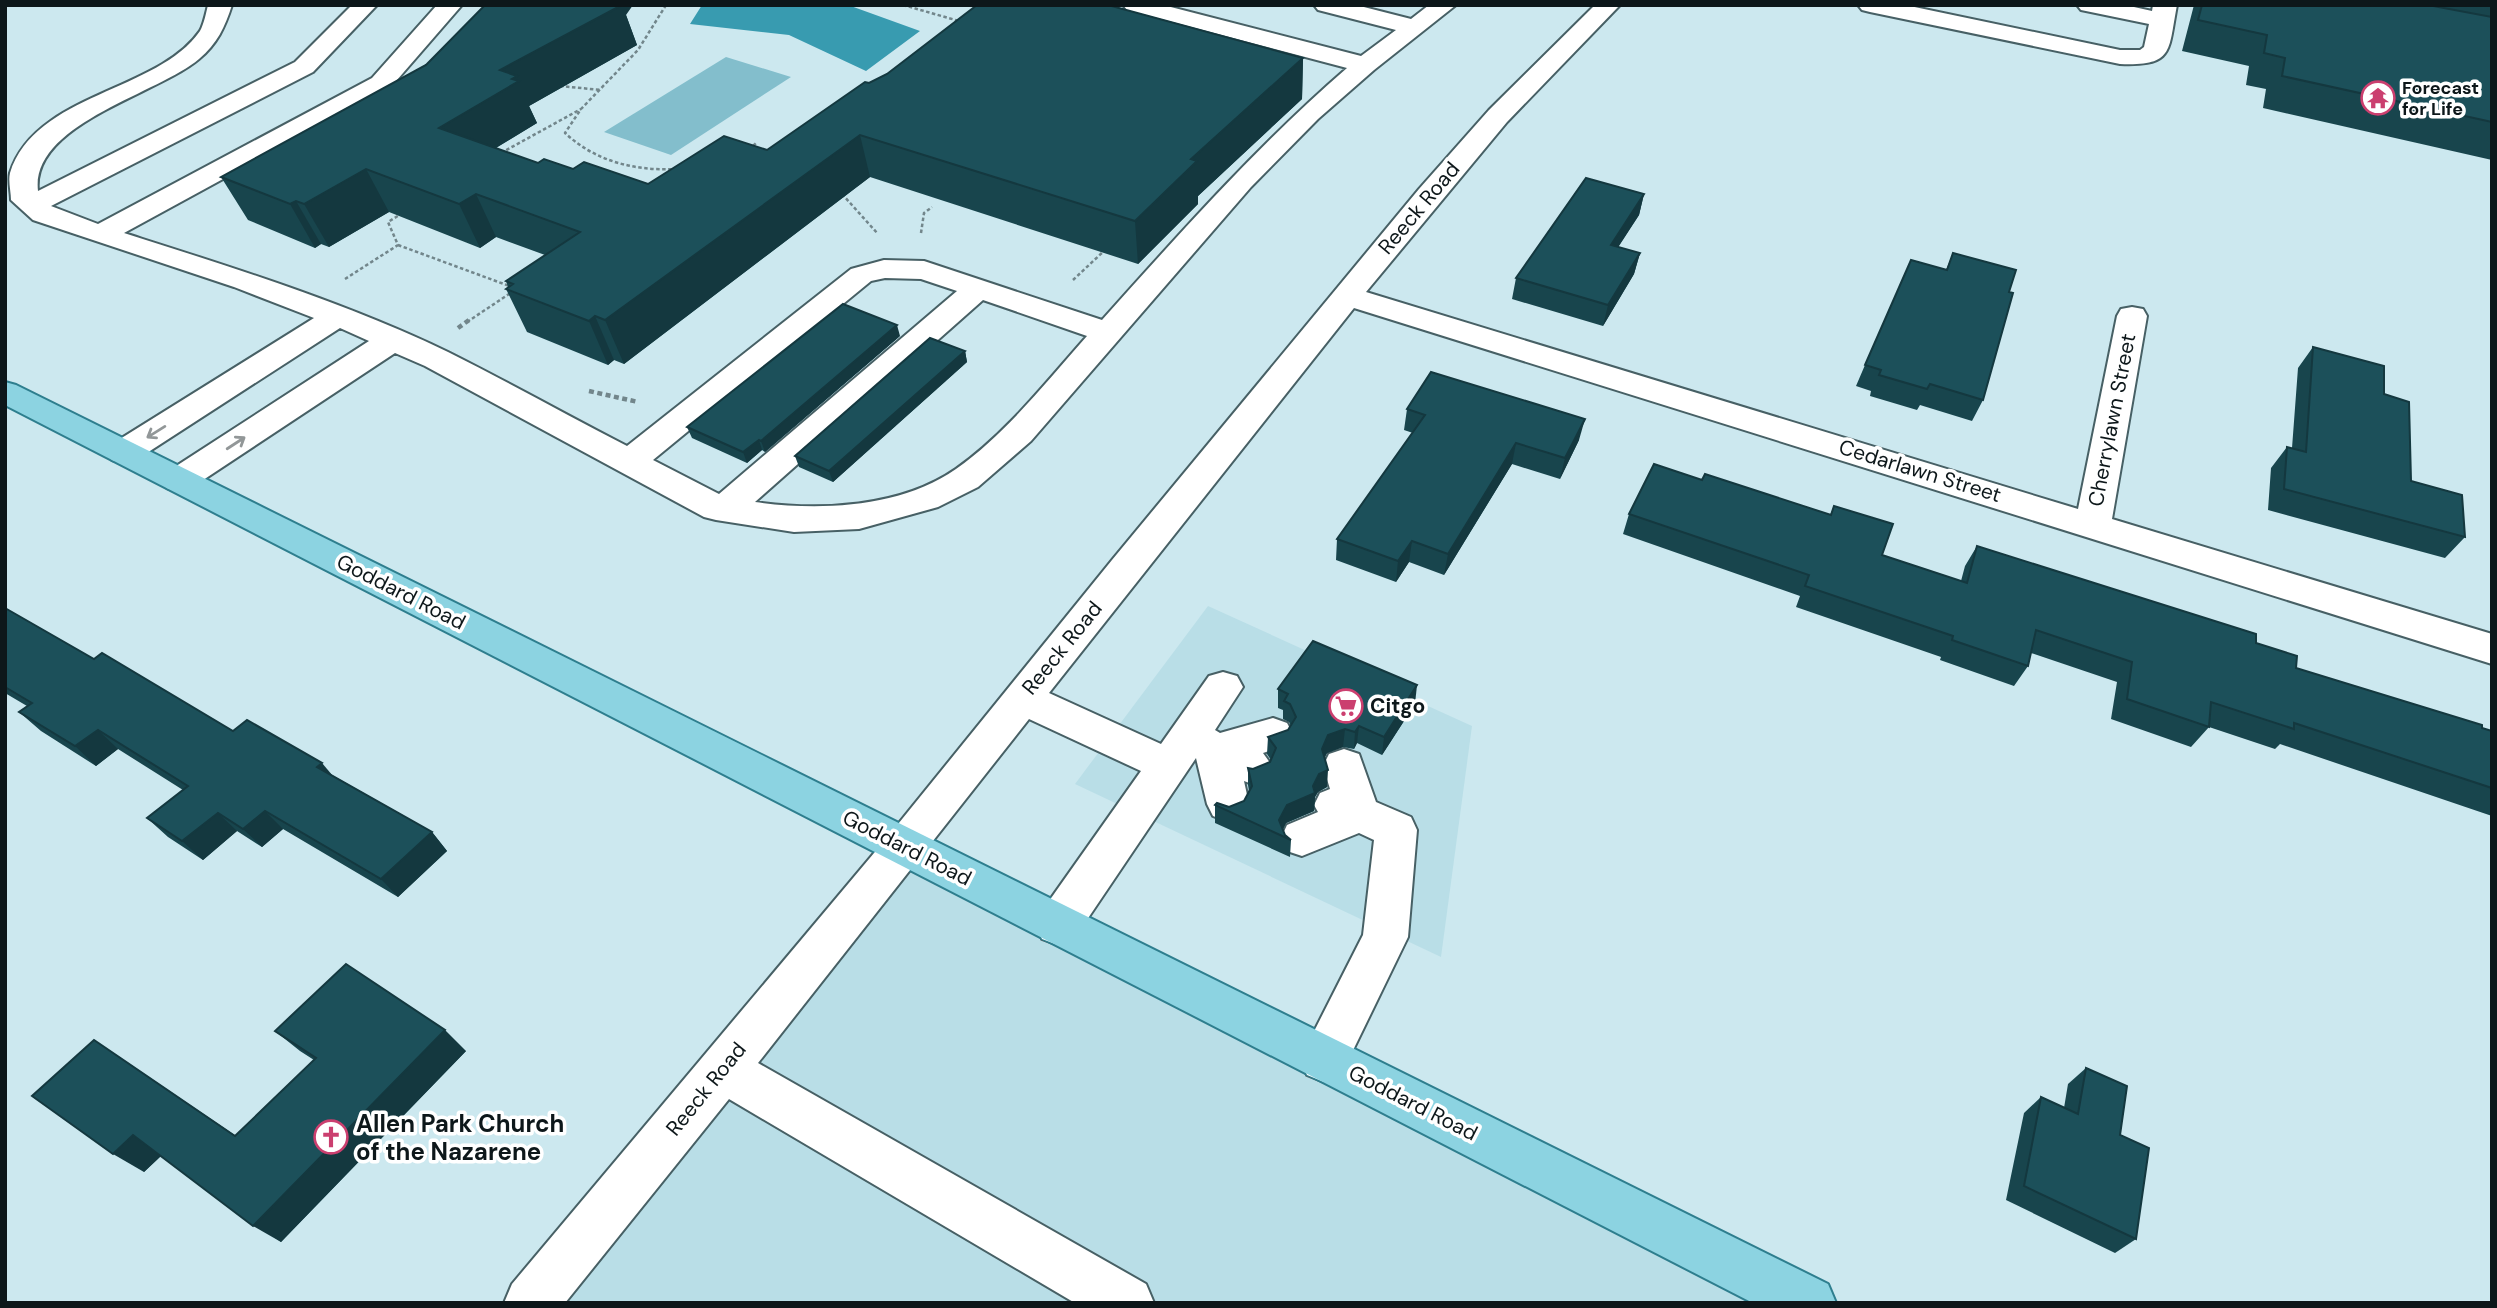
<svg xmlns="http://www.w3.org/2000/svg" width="2497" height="1308" font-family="'DM Sans',sans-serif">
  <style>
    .built { fill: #b9dee7 }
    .green { fill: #83becc }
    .water { fill: #389bb0 }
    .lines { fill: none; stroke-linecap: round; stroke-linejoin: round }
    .minor-casing { stroke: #476065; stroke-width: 4 }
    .major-casing { stroke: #2e7e8e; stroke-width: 4 }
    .path-far1 { stroke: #72868b; stroke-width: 2.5; stroke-dasharray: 3.5 2.5; stroke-linecap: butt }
    .path { stroke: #72868b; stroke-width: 4.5; stroke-dasharray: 5 3.5; stroke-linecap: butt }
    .minor { fill: #fff; fill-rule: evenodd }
    .major { fill: #8cd3e1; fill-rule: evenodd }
    .wall { fill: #18454d }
    .shaded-wall { fill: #14383f }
    .building { fill: #1c505a; stroke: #14383f; stroke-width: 2 }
    .oneway { stroke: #929798 }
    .labels { text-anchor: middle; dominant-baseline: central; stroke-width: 7; stroke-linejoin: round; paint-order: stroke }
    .far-poi-label { font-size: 18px; font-weight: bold; fill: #0d171a; stroke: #fff; text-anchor: start }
    .street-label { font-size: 21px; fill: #0d171a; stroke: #fff }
    .poi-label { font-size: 21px; font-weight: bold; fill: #0d171a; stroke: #fff; text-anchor: start }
    .near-poi-label { font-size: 24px; font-weight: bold; fill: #0d171a; stroke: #fff; text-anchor: start }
  </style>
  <rect width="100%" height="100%" fill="#cce8ef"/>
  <g class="built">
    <polygon points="1208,606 1472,726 1441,957 1075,784"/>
    <polygon points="905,847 1809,1303 531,1303"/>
  </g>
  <polygon class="green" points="726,57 791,77 671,155 604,132"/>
  <polygon class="water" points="702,5 848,5 920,31 866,71 789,35 690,24"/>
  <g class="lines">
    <defs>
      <g id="minor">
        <path d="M208,5H232C225,27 217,44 199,59C158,94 30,124 38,191L295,62L352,5H377L313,72L51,206L98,224L372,78L437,5H462L390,88L124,233C234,268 344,302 448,352C508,382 567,415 627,446L851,269L884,260L924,261L1102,320C1181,232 1257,146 1347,68L1127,10L1123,5H1163L1361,56L1396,30L1318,10L1314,5H1356L1411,19L1429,5H1456L1374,70L1318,119L1251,187L1031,441L978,487L938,507L859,529L794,532L716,520L704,517L425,366L395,353L191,488L179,492L167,488L162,480L167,472L369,341L340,328L136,460L124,463L112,460L107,452L112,444L314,318L234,287L33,220L11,200C11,192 8,181 10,173C35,93 158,92 200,31C204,24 206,13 208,5ZM885,278L921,279L957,291L719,494L653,460L871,281ZM983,300L1087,336C1046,382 1007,433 956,469C900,508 819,511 755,502Z"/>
        <polygon points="1595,5 1620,5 1507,122 1366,292 2078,509 2117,316 2121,309 2132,307 2143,309 2147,316 2112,519 2492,634 2492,664 1354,308 1049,693 1161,744 1209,676 1223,672 1237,676 1243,687 1215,730 1220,733 1273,718 1287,723 1293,734 1287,745 1263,753 1273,767 1267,779 1252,784 1244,781 1249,804 1243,816 1228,822 1213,816 1207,804 1196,758 1074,939 1058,945 1042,939 1036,925 1042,911 1141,771 1029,719 758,1063 1146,1284 1154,1303 1075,1303 729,1099 565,1303 504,1303 512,1284 890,834 1112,560 1419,189 1489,110"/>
        <path d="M1858,5H1905L2120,50H2140L2144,47L2149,24L2081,10L2077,5H2125L2152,11L2153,5H2177C2168,52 2174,66 2120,64L1870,12L1862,10Z"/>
        <polygon points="1344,749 1359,754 1376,802 1411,817 1417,830 1408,937 1341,1075 1324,1082 1307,1075 1300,1059 1363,935 1374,840 1359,833 1302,856 1287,851 1281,838 1287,825 1318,812 1314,805 1320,793 1330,789 1323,766 1329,754"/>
      </g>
      <polygon id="major" points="5,382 16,385 1828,1284 1836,1303 1753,1303 5,405"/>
    </defs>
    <use href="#minor" class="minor-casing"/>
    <use href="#major" class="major-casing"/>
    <g class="path-far1">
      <path d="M666,5L638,50L581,109L565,133C595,161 634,171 675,169"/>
      <polyline points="903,5 959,21"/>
      <polyline points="560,86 601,90"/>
      <polyline points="749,150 757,142"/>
      <polyline points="501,153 581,109"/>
      <polyline points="842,194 878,234"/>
      <polyline points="921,233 924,213 932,207"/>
      <polyline points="398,245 512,287"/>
      <polyline points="345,279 398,245 388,222 401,214"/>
      <polyline points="1073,280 1105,250"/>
      <polyline points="467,322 512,292"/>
    </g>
    <g class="path">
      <polyline points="458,328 469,320"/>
      <polyline points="589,391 638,402"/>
    </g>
    <use href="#minor" class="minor"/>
    <use href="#major" class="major"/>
  </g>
  <g class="wall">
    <polygon points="2194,5 2492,5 2492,160 2263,108 2266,89 2246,85 2249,66 2182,51"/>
    <polygon points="626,15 637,45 529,106 537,123 496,148 538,163 648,184 767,150 869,83 1303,58 1302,99 1198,196 1198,204 1138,264 870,177 624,364 614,360 608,365 527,332 506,289 508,287 506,281 545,255 496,237 480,248 389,212 329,247 321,244 315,248 248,220 221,177"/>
    <polygon points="1644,194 1639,215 1618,247 1640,253 1634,274 1603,326 1512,299 1516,278"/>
    <polygon points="1953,253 2009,292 1983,400 1972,421 1920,405 1917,410 1870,396 1871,391 1856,386 1865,365 1946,270"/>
    <polygon points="900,336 765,452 762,450 747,463 692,438 687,427"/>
    <polygon points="2313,347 2384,394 2411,481 2465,537 2445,558 2268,510 2271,468 2287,447 2292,448 2298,368"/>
    <polygon points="965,351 967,362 833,482 799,467 795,456"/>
    <polygon points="1407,409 1579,440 1560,479 1512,464 1444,575 1409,562 1396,582 1336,560 1337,539 1413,433 1404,430"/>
    <polygon points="1702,480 1830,515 1834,506 1882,555 1961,581 1965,566 1977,546 2256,643 2296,668 2492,731 2492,816 2280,744 2275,749 2209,727 2191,747 2111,719 2117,682 2031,653 2028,666 2014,686 1940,660 1941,657 1796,607 1800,596 1623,534 1629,514"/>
    <polygon points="5,608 94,659 233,731 332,775 432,832 447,851 398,897 283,829 262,847 237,831 203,860 168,837 147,818 183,790 118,749 96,766 41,731 19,712 27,706 5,693"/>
    <polygon points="1278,689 1415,704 1382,755 1357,743 1354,749 1343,747 1327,753 1324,758 1327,787 1318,792 1315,797 1314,811 1286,823 1283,829 1285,835 1291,840 1290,857 1215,823 1215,805 1229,807 1244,801 1249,791 1248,785 1248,768 1253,769 1270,762 1271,760 1267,754 1268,737 1288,730 1291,726 1289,722 1283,719 1283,710 1278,708"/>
    <polygon points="275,1031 466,1051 281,1242 161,1156 144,1172 94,1040 236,1136 314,1060 300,1051"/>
    <polygon points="2086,1068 2120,1135 2136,1239 2115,1253 2006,1200 2024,1113 2041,1097 2064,1108 2068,1084"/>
  </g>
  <g class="shaded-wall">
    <polygon points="589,5 633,5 626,15 637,45 529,106 537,123 459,170 439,128 500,70"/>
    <polygon points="1303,58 1302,99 1198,196 1198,204 1138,264 1135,221 1191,159"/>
    <polygon points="860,135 870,177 624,364 605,320"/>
    <polygon points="366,169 389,212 329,247 304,204"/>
    <polygon points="476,194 496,237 480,248 459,204"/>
    <polygon points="1644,194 1639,215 1606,266 1611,245"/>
    <polygon points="296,201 321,244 315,248 290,204"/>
    <polygon points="1640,253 1634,274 1603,326 1608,305"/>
    <polygon points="595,316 614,360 608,365 589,321"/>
    <polygon points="897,325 900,336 765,452 761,441"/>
    <polygon points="965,351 967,362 833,482 829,471"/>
    <polygon points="1585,419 1579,440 1560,479 1565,458"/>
    <polygon points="759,440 762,450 747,463 743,452"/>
    <polygon points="1516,443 1512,464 1444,575 1448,554"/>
    <polygon points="1412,541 1409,562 1396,582 1398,561"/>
    <polygon points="1417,685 1415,704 1382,755 1384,737"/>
    <polygon points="1359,726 1357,743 1354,749 1355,732"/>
    <polygon points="1345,729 1343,747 1327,753 1320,767 1322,749 1328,735"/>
    <polygon points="98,730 118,749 96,766 75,746"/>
    <polygon points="322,763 338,782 317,767"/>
    <polygon points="1328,770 1327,787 1318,792 1315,797 1314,811 1286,823 1280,835 1279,820 1287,805 1319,774"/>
    <polygon points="265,811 283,829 262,847 243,829"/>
    <polygon points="218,813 237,831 203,860 182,841"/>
    <polygon points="432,832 447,851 398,897 381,879"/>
    <polygon points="445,1030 466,1051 281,1242 253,1226"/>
    <polygon points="133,1135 163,1154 144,1172 113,1154"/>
  </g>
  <g class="building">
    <polygon points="485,5 622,5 500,70 517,76 512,79 519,81 439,128 538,163 544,159 573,169 584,162 648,184 724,136 767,150 865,82 869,83 887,74 977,5 1108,5 1303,58 1191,159 1197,161 1135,221 860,135 605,320 595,316 589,321 506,289 513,284 506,281 580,232 476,194 459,204 366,169 304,204 296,201 290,204 221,177 426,65"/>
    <polygon points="2202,5 2428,5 2492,17 2492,122 2282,76 2285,58 2264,53 2267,35 2198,20"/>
    <polygon points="1586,178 1644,194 1611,245 1640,253 1608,305 1516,278"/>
    <polygon points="1953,253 2016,270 2009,292 2013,293 1983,400 1930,384 1927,389 1879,375 1881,370 1865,365 1911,260 1947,270"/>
    <polygon points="843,304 897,325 761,441 759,440 743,452 687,427"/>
    <polygon points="930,338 965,351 829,471 795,456"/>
    <polygon points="2313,347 2384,366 2384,394 2409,402 2411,481 2462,495 2465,537 2284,489 2287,447 2306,452"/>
    <polygon points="1431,372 1585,419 1565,458 1516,443 1448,554 1412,541 1398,561 1337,539 1425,415 1407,409"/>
    <polygon points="1654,464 1702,480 1705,474 1831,515 1834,506 1893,524 1882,555 1967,583 1977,546 2256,634 2256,643 2297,656 2296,668 2482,725 2482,728 2492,731 2492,788 2294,723 2294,729 2211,702 2209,727 2127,699 2132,662 2036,630 2028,666 1952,640 1953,636 1805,586 1809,575 1629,514"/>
    <polygon points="5,608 94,659 102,653 233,731 247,720 322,763 317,767 432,832 381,879 265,811 243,829 218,813 182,841 147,818 188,786 98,730 75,746 19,712 32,703 5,687"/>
    <polygon points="1313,641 1417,685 1384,737 1359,726 1355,732 1345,729 1328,735 1322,749 1328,770 1319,774 1313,786 1315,793 1287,805 1279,820 1285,835 1291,840 1215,805 1217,803 1229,807 1244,801 1252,786 1248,768 1253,769 1270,762 1276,748 1268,737 1288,730 1296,717 1290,704 1284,701 1288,694 1278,689"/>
    <polygon points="346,964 445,1030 253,1226 133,1135 113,1154 32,1096 94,1040 235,1136 316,1058 275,1031"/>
    <polygon points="2086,1068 2127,1086 2120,1135 2149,1148 2136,1239 2024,1186 2041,1097 2078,1114"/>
  </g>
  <defs><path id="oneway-shaft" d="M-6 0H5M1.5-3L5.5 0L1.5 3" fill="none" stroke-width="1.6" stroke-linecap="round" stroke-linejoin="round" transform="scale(1.75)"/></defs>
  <g class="oneway">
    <use href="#oneway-shaft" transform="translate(156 432) rotate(148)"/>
    <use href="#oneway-shaft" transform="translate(236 443) rotate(-33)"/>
  </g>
  <defs>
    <symbol id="temple-ring" viewBox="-11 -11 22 22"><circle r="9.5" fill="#fff" stroke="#cb3f6f" stroke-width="1.5"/><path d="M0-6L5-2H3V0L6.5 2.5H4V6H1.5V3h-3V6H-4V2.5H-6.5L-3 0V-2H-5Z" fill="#cb3f6f"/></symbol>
    <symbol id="supermarket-ring" viewBox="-11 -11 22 22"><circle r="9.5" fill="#fff" stroke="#cb3f6f" stroke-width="1.5"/><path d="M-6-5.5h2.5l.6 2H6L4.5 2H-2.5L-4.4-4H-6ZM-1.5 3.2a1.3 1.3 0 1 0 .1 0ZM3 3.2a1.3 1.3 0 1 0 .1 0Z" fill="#cb3f6f"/></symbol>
    <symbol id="church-ring" viewBox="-11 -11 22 22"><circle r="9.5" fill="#fff" stroke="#cb3f6f" stroke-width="1.5"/><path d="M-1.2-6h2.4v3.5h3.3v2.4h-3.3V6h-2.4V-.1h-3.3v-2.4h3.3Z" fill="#cb3f6f"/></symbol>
  </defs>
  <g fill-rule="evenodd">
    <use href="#temple-ring" x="2359" y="79" width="38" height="38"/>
    <use href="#supermarket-ring" x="1327" y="687" width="38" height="38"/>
    <use href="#church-ring" x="312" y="1118" width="38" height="38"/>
  </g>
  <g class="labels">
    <g class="far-poi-label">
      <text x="2402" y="88">Forecast<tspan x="2402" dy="21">for Life</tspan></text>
    </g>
    <g class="street-label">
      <text transform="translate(1419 208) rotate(-50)">Reeck Road</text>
      <text transform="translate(2112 420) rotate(-79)">Cherrylawn Street</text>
      <text transform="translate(1920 471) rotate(17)">Cedarlawn Street</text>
      <text transform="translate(401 592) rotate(27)">Goddard Road</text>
      <text transform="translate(1062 648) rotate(-51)">Reeck Road</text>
      <text transform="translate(907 848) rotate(27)">Goddard Road</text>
      <text transform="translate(706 1089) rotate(-51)">Reeck Road</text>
      <text transform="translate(1413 1103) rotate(27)">Goddard Road</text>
    </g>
    <g class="poi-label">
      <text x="1370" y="706">Citgo</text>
    </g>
    <g class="near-poi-label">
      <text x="356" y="1123">Allen Park Church<tspan x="356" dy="28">of the Nazarene</tspan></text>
    </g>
  </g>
  <rect width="2497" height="1308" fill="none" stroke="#0d171a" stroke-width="14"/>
</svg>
